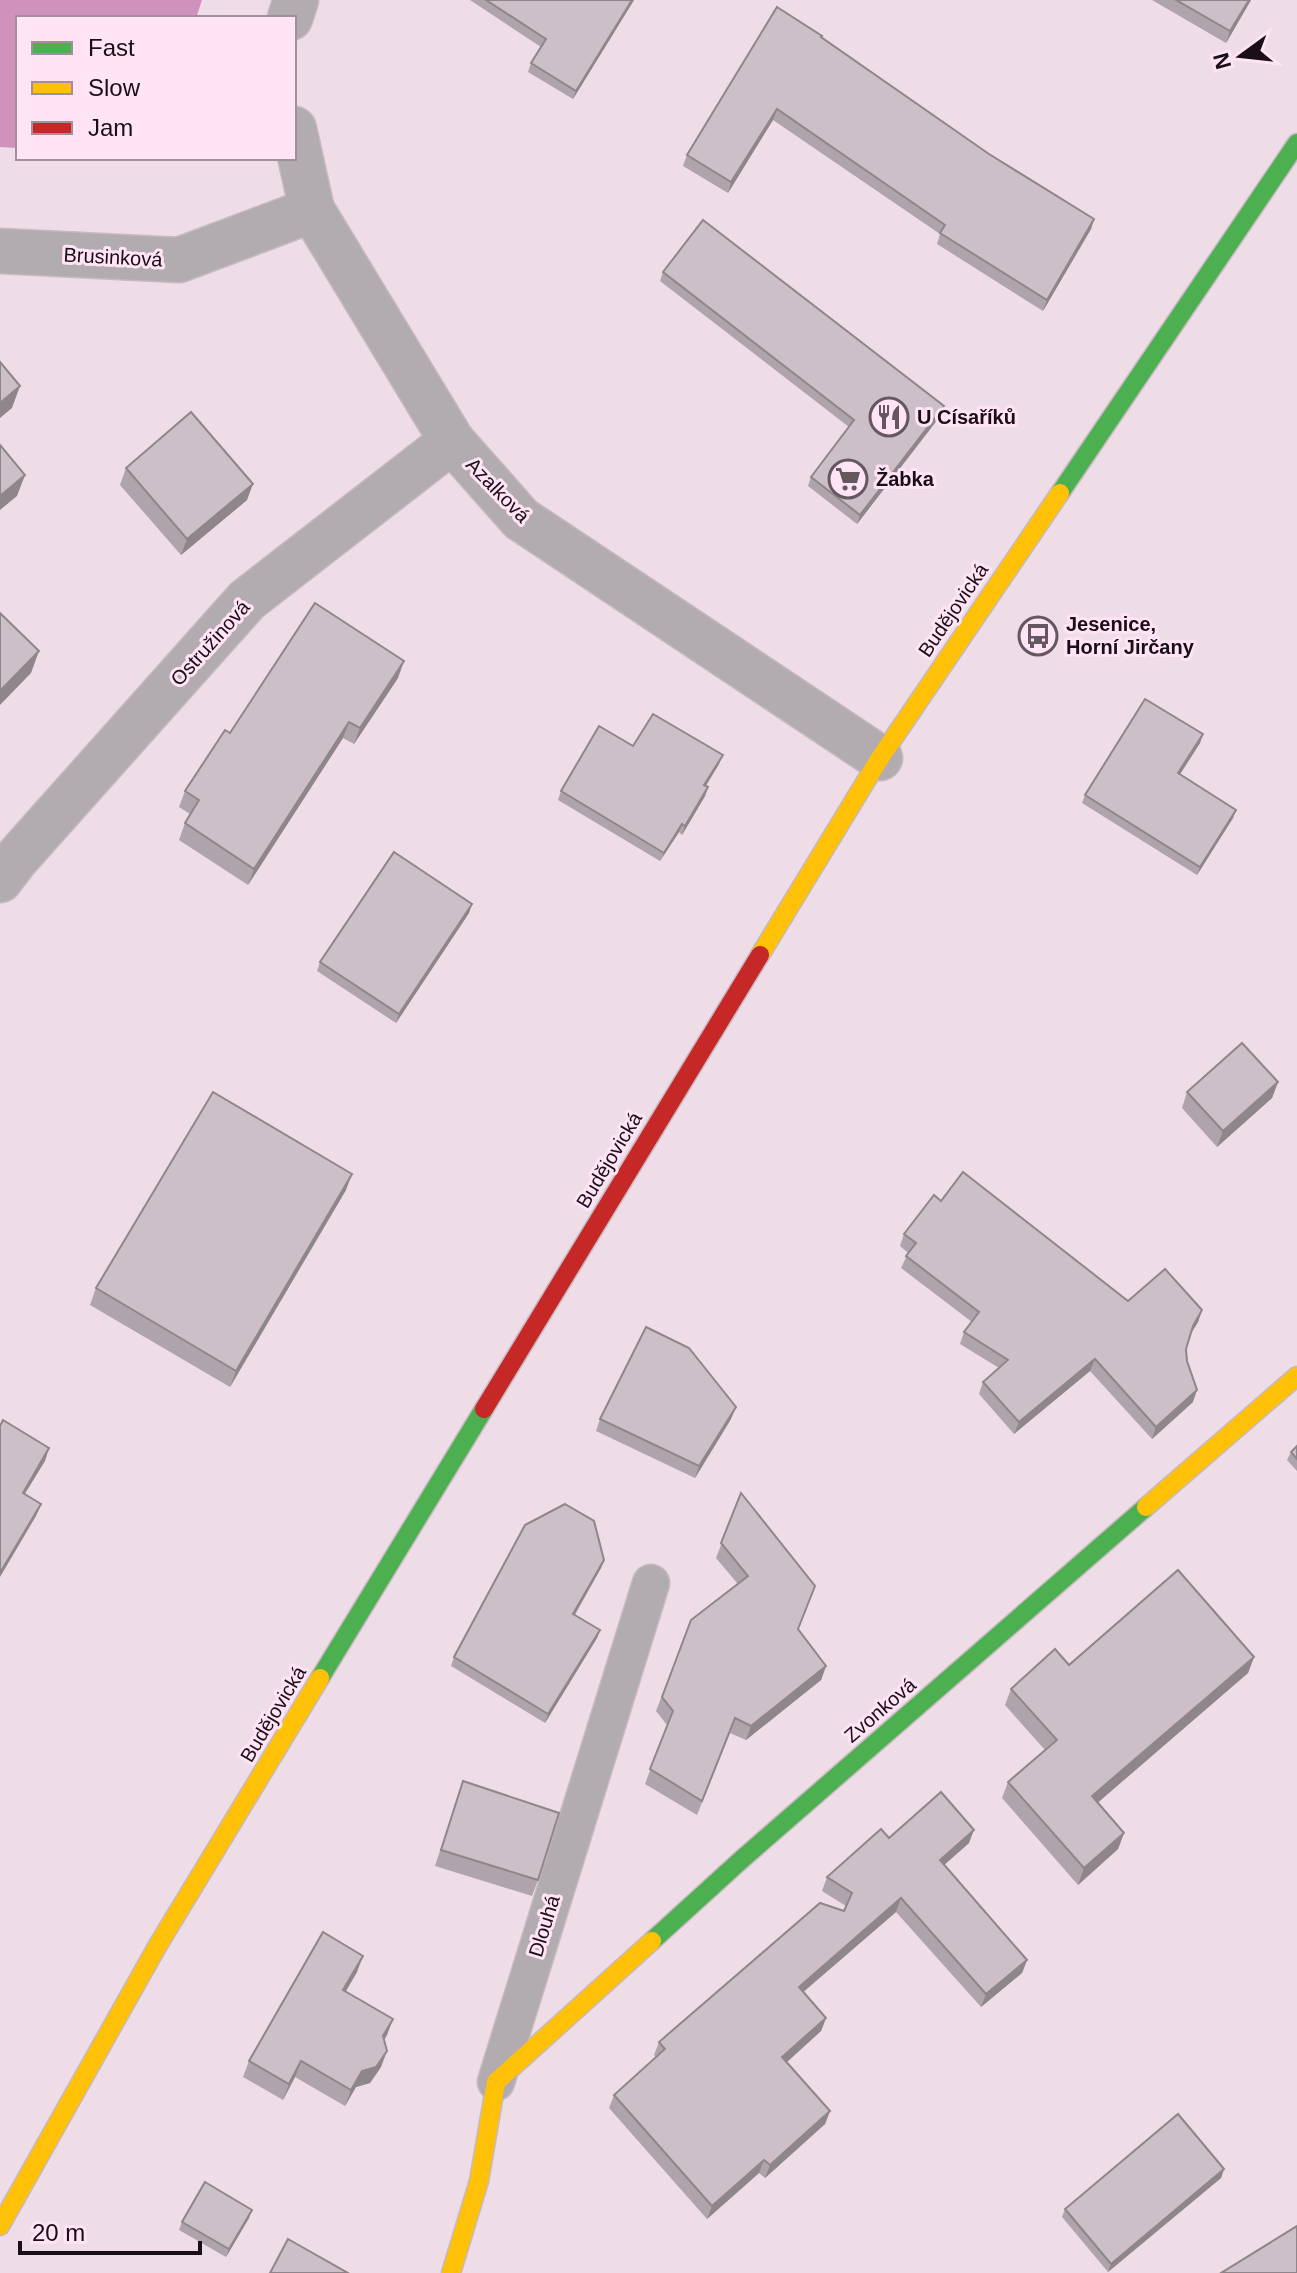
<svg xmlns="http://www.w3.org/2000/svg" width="1297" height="2273" font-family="Helvetica,sans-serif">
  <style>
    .water { fill: #cf92bc }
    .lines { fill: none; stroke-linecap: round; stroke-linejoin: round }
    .lane-casing { stroke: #c6b9c1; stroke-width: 39 }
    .street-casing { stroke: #c6b9c1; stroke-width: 47 }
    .fast-casing { stroke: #c6b9c1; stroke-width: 21 }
    .slow-casing { stroke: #c6b9c1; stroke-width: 21 }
    .jam-casing { stroke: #c6b9c1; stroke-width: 21 }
    .lane { stroke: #b2acb1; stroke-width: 36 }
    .street { stroke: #b2acb1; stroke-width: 44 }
    .fast { stroke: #4caf50; stroke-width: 18 }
    .slow { stroke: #ffc107; stroke-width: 18 }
    .jam { stroke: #c62828; stroke-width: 18 }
    .wall { fill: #afa4ab }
    .shaded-wall { fill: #8f868b }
    .building { fill: #ccbfc7; stroke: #8f868b; stroke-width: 2 }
    .labels { text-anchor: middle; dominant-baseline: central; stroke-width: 6; stroke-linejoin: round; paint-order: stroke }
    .street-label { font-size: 20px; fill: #1a0f16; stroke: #fee4f5 }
    .poi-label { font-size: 20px; font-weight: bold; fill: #1a0f16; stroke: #fee4f5; text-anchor: start }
  </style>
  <rect width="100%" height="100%" fill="#eedce7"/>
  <polygon class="water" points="0,0 202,0 196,18 18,18 18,148 0,147"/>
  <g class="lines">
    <defs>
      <polyline id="lane" points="496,2082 651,1583"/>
      <g id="street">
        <polyline points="290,18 296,0"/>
        <polyline points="294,129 312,210 452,441 521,519 880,758"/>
        <polyline points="0,251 179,260 312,210"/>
        <polyline points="0,880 16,859 247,600 452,441"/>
      </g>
      <g id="fast">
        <polyline points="1060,493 1297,143"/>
        <polyline points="320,1678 484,1409"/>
        <polyline points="652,1941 741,1860 1146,1507"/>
      </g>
      <g id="slow">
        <polyline points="760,955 880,758 1060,493"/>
        <polyline points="1146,1507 1297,1376"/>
        <polyline points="0,2226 158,1945 320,1678"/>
        <polyline points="451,2273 479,2181 496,2082 652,1941"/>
      </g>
      <polyline id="jam" points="484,1409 760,955"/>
    </defs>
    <use href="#lane" class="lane-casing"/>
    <use href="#street" class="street-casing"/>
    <use href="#fast" class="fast-casing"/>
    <use href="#slow" class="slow-casing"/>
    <use href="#jam" class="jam-casing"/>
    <use href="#lane" class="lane"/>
    <use href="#street" class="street"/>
    <use href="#fast" class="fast"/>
    <use href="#slow" class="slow"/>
    <use href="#jam" class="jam"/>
  </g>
  <g class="wall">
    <polygon points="470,0 634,0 573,99 528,72 531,63 541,47"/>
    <polygon points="1152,0 1251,0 1226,43"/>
    <polygon points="821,37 989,154 1094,219 1091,229 1043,311 937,244 940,234 773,120 728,193 683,166 687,155"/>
    <polygon points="663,272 944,406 941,415 857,524 808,486 811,477 849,427 660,281"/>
    <polygon points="126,468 247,500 181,555 120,485"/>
    <polygon points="398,678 354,744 343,738 248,885 179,840 185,823 190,814 179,807 185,791 230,733"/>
    <polygon points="1203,734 1200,743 1180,774 1236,810 1233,818 1197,875 1082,803 1085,795"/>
    <polygon points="633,746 719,764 706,786 708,787 705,796 682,835 679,832 660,861 558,800 561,791"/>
    <polygon points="472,904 469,913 396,1023 317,971 320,962"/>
    <polygon points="1278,1082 1272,1098 1217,1147 1182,1108 1187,1092"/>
    <polygon points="346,1190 230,1387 90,1305 96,1288"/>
    <polygon points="941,1201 1128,1301 1202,1310 1198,1322 1190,1335 1186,1349 1193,1402 1152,1439 1090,1371 1014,1434 979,1394 983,1382 999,1368 960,1344 964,1332 972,1322 901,1268 908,1253 900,1246 904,1234"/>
    <polygon points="600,1419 731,1419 695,1478 596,1431"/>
    <polygon points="1297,1446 1297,1471 1287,1460 1291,1452"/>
    <polygon points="741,1493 799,1630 826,1666 821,1680 746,1740 730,1733 697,1815 645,1784 667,1725 656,1711 691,1620 738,1584 716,1558"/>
    <polygon points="604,1560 601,1568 575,1615 600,1630 597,1638 545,1723 451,1666 454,1657"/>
    <polygon points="1254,1657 1248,1673 1098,1802 1124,1833 1118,1849 1078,1885 1002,1798 1008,1782 1045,1750 1005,1705 1011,1689 1069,1665"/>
    <polygon points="463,1781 538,1880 532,1896 435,1866"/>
    <polygon points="889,1838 969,1843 944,1865 1027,1960 1022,1973 981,2007 896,1912 803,1992 826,2018 821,2031 787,2062 830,2111 825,2124 765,2178 759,2173 707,2219 609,2108 614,2095 656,2057 654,2055 659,2042 844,1911 846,1906 822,1891 827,1877"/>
    <polygon points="357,1972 346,1991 393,2019 384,2040 381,2067 370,2083 356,2087 345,2106 295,2077 283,2100 243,2077 249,2061"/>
    <polygon points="1224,2169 1221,2178 1108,2272 1062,2217 1065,2209"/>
    <polygon points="249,2218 226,2257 179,2230 182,2222"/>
  </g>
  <g class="shaded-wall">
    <polygon points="632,0 634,0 573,99 576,91"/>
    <polygon points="1249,0 1251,0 1226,43 1230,31"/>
    <polygon points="777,109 773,120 728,193 731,182"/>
    <polygon points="1094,219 1091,229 1043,311 1047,300"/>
    <polygon points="20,386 12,408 0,418 0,403"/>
    <polygon points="944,406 941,415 857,524 860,515"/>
    <polygon points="25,475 17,496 0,510 0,496"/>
    <polygon points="253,484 247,500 181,555 187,539"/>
    <polygon points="39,651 31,673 0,705 0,691"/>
    <polygon points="404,661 398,678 354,744 360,728"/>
    <polygon points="349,722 343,738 248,885 254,869"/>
    <polygon points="1203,734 1200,743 1175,782 1178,773"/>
    <polygon points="723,755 719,764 701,793 704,785"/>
    <polygon points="708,787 705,796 682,835 685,826"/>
    <polygon points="1236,810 1233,818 1197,875 1200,867"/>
    <polygon points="682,824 679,832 660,861 664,853"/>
    <polygon points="472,904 469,913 396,1023 399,1014"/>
    <polygon points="1278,1082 1272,1098 1217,1147 1223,1131"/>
    <polygon points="352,1174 346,1190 230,1387 236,1371"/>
    <polygon points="1202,1310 1198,1322 1188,1338 1193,1326"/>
    <polygon points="1095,1359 1090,1371 1014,1434 1019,1422"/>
    <polygon points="1197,1390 1193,1402 1152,1439 1156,1427"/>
    <polygon points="736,1407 731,1419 695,1478 699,1466"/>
    <polygon points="49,1448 45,1461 18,1505 23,1493"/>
    <polygon points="41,1504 36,1516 0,1577 0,1573"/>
    <polygon points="604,1560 601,1568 570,1622 573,1614"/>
    <polygon points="600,1630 597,1638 545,1723 548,1714"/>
    <polygon points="1254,1657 1248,1673 1087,1812 1092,1796"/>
    <polygon points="826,1666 821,1680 746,1740 751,1726"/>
    <polygon points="974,1830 969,1843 935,1873 940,1860"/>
    <polygon points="1124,1833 1118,1849 1078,1885 1084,1868"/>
    <polygon points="901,1898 896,1912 794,2000 799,1987"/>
    <polygon points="363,1956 357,1972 337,2006 343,1990"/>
    <polygon points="1027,1960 1022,1973 981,2007 986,1994"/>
    <polygon points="826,2018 821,2031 778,2070 782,2057"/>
    <polygon points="393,2019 387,2035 377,2052 383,2036"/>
    <polygon points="387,2051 381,2067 370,2083 356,2087 345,2106 351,2090 362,2071"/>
    <polygon points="301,2061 295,2077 283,2100 289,2084"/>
    <polygon points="830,2111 825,2124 765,2178 770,2165"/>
    <polygon points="764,2160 759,2173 707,2219 712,2206"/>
    <polygon points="1224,2169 1221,2178 1108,2272 1111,2264"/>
    <polygon points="252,2210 249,2218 226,2257 229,2249"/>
  </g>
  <g class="building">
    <polygon points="486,0 632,0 576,91 531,63 546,39"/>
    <polygon points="1176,0 1249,0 1230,31"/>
    <polygon points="777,7 822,36 821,37 989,154 1094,219 1047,300 940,233 945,225 777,109 731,182 687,155"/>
    <polygon points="703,220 944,406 860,515 811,477 854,420 663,272"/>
    <polygon points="0,362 20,386 0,403"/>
    <polygon points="191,412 253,484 187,539 126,468"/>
    <polygon points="0,445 25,475 0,496"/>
    <polygon points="315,603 404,661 360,728 349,722 254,869 185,823 199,800 185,791 225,730 230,733"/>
    <polygon points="0,613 39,651 0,691"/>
    <polygon points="1145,699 1203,734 1178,773 1236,810 1200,867 1085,795"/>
    <polygon points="653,714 723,755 704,785 708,787 685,826 682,824 664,853 561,791 599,726 633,746"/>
    <polygon points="394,852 472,904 399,1014 320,962"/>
    <polygon points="1242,1043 1278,1082 1223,1131 1187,1092"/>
    <polygon points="213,1092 352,1174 236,1371 96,1288"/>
    <polygon points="963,1172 1128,1301 1165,1269 1202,1310 1193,1326 1186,1349 1187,1361 1197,1390 1156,1427 1095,1359 1019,1422 983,1382 1008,1360 964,1332 979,1312 906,1256 916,1243 904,1234 934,1195 941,1201"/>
    <polygon points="646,1327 689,1348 736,1407 699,1466 600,1419"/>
    <polygon points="3,1420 49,1448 23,1493 41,1504 0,1573 0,1426"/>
    <polygon points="1297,1446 1297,1459 1291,1452"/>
    <polygon points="741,1493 815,1586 798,1629 826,1666 751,1726 735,1718 702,1801 650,1769 673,1711 662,1697 691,1620 748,1576 721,1543"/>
    <polygon points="565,1504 594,1521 604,1560 573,1614 600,1630 548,1714 454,1657 525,1525"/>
    <polygon points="1178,1570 1254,1657 1092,1796 1124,1833 1084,1868 1008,1782 1057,1740 1011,1689 1055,1649 1069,1665"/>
    <polygon points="463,1781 559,1813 538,1880 441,1850"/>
    <polygon points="941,1792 974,1830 940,1860 1027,1960 986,1994 901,1898 799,1987 826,2018 782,2057 830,2111 770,2165 764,2160 712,2206 614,2095 665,2049 659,2042 820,1903 844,1911 852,1893 827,1877 881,1829 889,1838"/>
    <polygon points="323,1932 363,1956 343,1990 393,2019 383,2036 387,2051 376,2067 362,2071 351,2090 301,2061 289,2084 249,2061"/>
    <polygon points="1178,2114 1224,2169 1111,2264 1065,2209"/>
    <polygon points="205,2182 252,2210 229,2249 182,2222"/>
    <polygon points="1297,2226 1297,2273 1221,2273"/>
    <polygon points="288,2239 348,2273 270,2273"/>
  </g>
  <defs>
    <symbol id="restaurant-ring" viewBox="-11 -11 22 22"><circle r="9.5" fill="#fee4f5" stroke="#64575f" stroke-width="1.5"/><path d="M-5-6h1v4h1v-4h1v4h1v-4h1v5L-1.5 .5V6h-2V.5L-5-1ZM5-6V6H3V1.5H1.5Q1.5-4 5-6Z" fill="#64575f"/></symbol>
    <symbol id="supermarket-ring" viewBox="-11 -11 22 22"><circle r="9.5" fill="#fee4f5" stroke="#64575f" stroke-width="1.5"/><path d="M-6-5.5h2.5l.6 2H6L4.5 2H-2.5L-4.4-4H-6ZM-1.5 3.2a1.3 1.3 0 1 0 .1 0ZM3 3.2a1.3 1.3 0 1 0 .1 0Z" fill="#64575f"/></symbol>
    <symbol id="bus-ring" viewBox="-11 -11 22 22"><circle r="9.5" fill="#fee4f5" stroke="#64575f" stroke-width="1.5"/><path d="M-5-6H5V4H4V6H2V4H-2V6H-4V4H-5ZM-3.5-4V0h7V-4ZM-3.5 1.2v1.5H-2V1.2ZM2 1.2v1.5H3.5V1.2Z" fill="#64575f"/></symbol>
  </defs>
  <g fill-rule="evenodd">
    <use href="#restaurant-ring" x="867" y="395" width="44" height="44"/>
    <use href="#supermarket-ring" x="826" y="457" width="44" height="44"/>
    <use href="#bus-ring" x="1016" y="614" width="44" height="44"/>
  </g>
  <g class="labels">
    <g class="street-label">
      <text transform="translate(113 257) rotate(3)">Brusinková</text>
      <text transform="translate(498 490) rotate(46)">Azalková</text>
      <text transform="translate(953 610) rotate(-56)">Budějovická</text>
      <text transform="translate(210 643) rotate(-48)">Ostružinová</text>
      <text transform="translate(609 1160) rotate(-59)">Budějovická</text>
      <text transform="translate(880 1710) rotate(-41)">Zvonková</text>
      <text transform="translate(273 1714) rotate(-59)">Budějovická</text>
      <text transform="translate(544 1926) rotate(-73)">Dlouhá</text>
    </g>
    <g class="poi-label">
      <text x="917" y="417">U Císaříků</text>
      <text x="876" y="479">Žabka</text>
      <text x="1066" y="624">Jesenice,<tspan x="1066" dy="23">Horní Jirčany</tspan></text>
    </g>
  </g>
  <rect x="16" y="16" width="280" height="144" fill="#fee4f5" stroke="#a38f9c" stroke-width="2"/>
  <rect x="32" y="42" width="40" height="12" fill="#4caf50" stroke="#a38f9c" stroke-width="2"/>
  <text x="88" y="56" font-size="24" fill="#1a0f16">Fast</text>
  <rect x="32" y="82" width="40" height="12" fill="#ffc107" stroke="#a38f9c" stroke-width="2"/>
  <text x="88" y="96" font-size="24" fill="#1a0f16">Slow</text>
  <rect x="32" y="122" width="40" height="12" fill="#c62828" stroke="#a38f9c" stroke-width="2"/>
  <text x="88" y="136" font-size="24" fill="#1a0f16">Jam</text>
  <g transform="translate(1241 56) rotate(255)" stroke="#fee4f5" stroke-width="6" paint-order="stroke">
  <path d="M0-6L14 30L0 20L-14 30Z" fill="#1a0f16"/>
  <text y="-12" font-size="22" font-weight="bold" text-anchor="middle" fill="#1a0f16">N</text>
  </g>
  <path d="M20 2241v12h180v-12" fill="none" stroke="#1a0f16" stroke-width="4"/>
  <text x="32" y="2241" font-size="24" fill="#1a0f16" stroke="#fee4f5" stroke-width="6" paint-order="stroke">20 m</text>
</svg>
